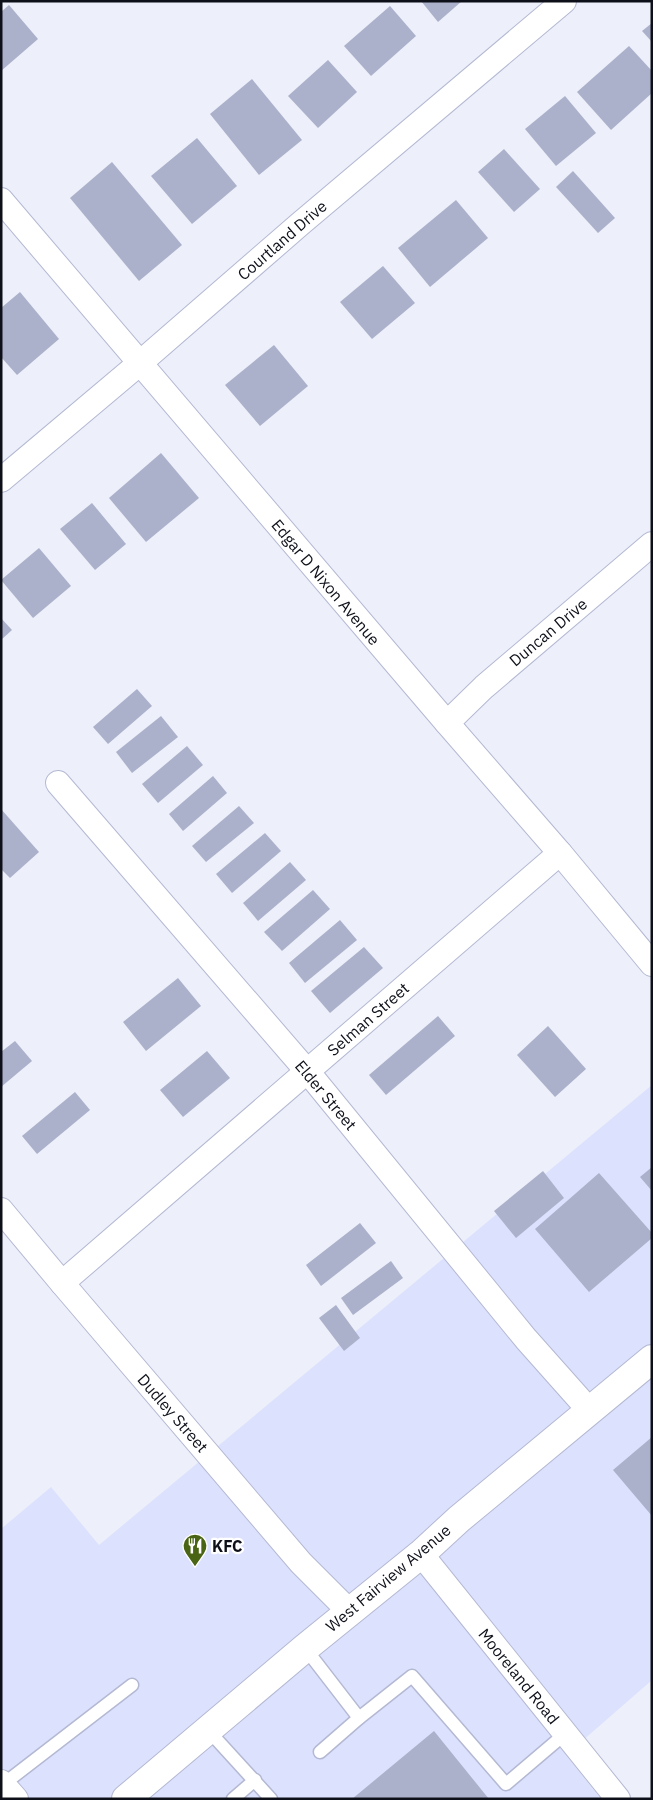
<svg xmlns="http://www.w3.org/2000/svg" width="653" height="1800" font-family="'IBM Plex Sans',sans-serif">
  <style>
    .built { fill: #dce1fd }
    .building { fill: #acb1cb }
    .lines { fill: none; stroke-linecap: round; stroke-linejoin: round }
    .service-casing { stroke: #b4b9d3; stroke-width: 15 }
    .minor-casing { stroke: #b4b9d3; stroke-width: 26 }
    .secondary-casing { stroke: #b4b9d3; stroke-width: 30 }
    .service { stroke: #fff; stroke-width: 12 }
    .minor { stroke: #fff; stroke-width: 24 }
    .secondary { stroke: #fff; stroke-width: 28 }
    .labels { text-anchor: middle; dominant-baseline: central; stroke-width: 4.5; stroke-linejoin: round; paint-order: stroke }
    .street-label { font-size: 16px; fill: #0e1019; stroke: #fff }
    .poi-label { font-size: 16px; font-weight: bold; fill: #0e1019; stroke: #fff; text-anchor: start }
  </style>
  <rect width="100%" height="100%" fill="#edeffa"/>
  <polygon class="built" points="652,1085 652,1680 566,1755 601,1799 1,1799 1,1529 51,1487 99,1545"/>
  <g class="building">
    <polygon points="421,1 462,1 438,22"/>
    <polygon points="9,5 38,39 1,71 1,12"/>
    <polygon points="390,6 416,36 371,76 344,46"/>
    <polygon points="652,23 652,42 642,31"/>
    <polygon points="629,46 652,71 652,93 611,130 577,92"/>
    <polygon points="328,60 357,92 318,128 288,96"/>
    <polygon points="252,79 302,140 259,175 210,114"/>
    <polygon points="565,96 596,133 556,166 525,129"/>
    <polygon points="197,138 237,186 192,224 151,176"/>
    <polygon points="504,149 540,189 514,212 478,172"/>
    <polygon points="112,162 182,245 139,281 70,198"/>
    <polygon points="573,171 615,218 598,233 556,187"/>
    <polygon points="456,200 488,238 430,287 398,248"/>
    <polygon points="383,266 415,303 372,339 340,302"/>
    <polygon points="20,292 59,339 17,375 1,357 1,308"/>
    <polygon points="274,345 308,386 260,426 225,385"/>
    <polygon points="161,453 199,498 146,542 109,498"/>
    <polygon points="92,503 126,544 95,570 60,529"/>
    <polygon points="39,548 71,586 33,618 1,580"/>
    <polygon points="1,618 12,630 1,640"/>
    <polygon points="137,689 152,706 108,744 93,727"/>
    <polygon points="161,716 178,737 132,773 116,752"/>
    <polygon points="187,746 203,765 158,803 142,784"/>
    <polygon points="213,776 227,793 183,831 169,814"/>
    <polygon points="239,806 254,823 206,862 192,846"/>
    <polygon points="1,809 39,852 10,878 1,869"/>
    <polygon points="265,833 281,851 232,893 216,874"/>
    <polygon points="290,862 306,880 258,921 243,903"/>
    <polygon points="313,890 330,909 282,951 264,932"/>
    <polygon points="340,920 357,940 305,983 289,963"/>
    <polygon points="364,947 383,968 330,1013 311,991"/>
    <polygon points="178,978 201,1006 146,1051 123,1022"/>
    <polygon points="438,1016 455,1036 386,1095 369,1075"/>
    <polygon points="548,1026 586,1069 555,1097 517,1055"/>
    <polygon points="15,1041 32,1061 1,1087 1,1052"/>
    <polygon points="207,1051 230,1078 183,1117 160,1090"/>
    <polygon points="75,1092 90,1110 37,1154 22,1136"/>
    <polygon points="652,1167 652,1191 640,1177"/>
    <polygon points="543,1171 564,1198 516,1238 494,1211"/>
    <polygon points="599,1173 652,1233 652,1238 589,1292 535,1229"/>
    <polygon points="360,1223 376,1243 321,1286 306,1265"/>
    <polygon points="391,1261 403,1278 353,1315 341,1298"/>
    <polygon points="336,1305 360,1338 344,1351 319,1318"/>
    <polygon points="652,1437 652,1516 613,1470"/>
    <polygon points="434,1731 489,1799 352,1799"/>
  </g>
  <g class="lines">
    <defs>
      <g id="service">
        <polyline points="305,1648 359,1718 412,1676 506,1784 566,1733"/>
        <polyline points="208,1730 271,1799"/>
        <polyline points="320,1752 359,1718"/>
        <polyline points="1,1786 132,1685"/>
        <polyline points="233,1799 255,1780"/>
      </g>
      <g id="minor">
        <polyline points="1,200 447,723 560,853 652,964"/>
        <polyline points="1,480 140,363 300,224 564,1"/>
        <polyline points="447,723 484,687 652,544"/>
        <polyline points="58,783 307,1071 526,1339 590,1411"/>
        <polyline points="1,1210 62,1283 301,1563 350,1612"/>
        <polyline points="62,1283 560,853"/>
        <polyline points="421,1554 618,1799"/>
        <polyline points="1,1782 16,1799"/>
      </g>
      <polyline id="secondary" points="126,1799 305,1648 421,1554 459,1519 652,1359"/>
    </defs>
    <use href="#service" class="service-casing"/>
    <use href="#minor" class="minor-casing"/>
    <use href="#secondary" class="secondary-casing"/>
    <use href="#service" class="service"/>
    <use href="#minor" class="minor"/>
    <use href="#secondary" class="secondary"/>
  </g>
  <defs>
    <symbol id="restaurant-pin" viewBox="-11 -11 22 30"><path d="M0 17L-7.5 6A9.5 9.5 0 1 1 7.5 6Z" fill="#4a6415" stroke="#fff"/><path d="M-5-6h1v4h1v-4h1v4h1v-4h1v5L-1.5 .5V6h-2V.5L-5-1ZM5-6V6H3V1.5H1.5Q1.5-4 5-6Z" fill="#fff"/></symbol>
  </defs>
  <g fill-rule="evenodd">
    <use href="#restaurant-pin" x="181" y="1532" width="28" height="38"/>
  </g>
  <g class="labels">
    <g class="street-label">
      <text transform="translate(282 240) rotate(-41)">Courtland Drive</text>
      <text transform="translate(326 582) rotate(50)">Edgar D Nixon Avenue</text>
      <text transform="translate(548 632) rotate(-40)">Duncan Drive</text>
      <text transform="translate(368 1019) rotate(-41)">Selman Street</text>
      <text transform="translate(326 1095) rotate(50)">Elder Street</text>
      <text transform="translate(173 1413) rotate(49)">Dudley Street</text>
      <text transform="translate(388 1578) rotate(-40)">West Fairview Avenue</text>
      <text transform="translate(519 1676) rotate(51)">Mooreland Road</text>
    </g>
    <g class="poi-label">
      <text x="212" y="1546">KFC</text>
    </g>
  </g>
  <rect width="653" height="1800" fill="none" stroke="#0e1019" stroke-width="5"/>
</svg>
